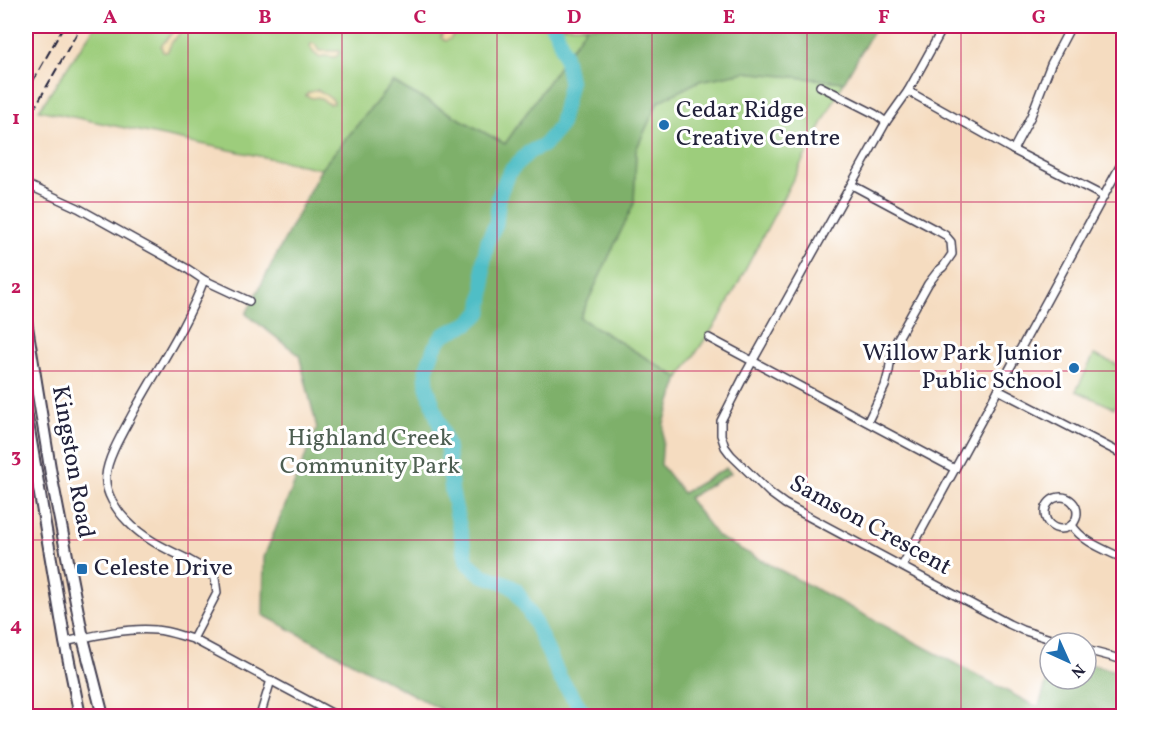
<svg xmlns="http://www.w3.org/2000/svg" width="1149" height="742" font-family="Vollkorn,serif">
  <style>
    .green { fill: #9dcd7b; stroke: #60785b; stroke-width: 1.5 }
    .forest { fill: #7eb06b; stroke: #506953; stroke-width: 1.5 }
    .sand { fill: #eeda9e; stroke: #887e6c; stroke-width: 1.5 }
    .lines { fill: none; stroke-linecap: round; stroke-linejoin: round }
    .river { stroke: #50bec6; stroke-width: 15 }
    .minor-casing { stroke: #423e4f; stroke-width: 10 }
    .primary-casing { stroke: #423e4f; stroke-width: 14 }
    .minor { stroke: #fff; stroke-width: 7 }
    .primary { stroke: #fff; stroke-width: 10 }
    .rail { stroke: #22223b; stroke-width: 2; stroke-dasharray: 9 4.5; stroke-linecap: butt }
    .grid { fill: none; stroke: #c2185b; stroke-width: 1.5; stroke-opacity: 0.55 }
    .poi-dot { fill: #1f6fb2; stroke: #fff; stroke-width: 2 }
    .labels { text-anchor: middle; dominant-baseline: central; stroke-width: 6; stroke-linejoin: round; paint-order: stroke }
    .poi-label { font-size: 24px; fill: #22223b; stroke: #fff; text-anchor: start }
    .park-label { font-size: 24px; fill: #4d5e51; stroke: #fff }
    .street-label { font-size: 24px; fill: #22223b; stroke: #fff }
    .neatline { fill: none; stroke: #c2185b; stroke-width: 2 }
    .grid-label { font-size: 20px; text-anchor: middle; font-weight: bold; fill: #c2185b }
  </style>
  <rect width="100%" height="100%" fill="#fff"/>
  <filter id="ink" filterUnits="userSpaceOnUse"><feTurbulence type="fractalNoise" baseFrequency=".0167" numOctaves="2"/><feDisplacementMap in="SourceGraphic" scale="12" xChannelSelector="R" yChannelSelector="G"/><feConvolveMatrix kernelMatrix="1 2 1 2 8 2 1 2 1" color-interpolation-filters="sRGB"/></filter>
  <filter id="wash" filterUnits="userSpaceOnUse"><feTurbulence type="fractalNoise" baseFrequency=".008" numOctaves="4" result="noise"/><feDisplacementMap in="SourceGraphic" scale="24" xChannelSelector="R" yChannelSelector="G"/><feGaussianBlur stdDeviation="1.35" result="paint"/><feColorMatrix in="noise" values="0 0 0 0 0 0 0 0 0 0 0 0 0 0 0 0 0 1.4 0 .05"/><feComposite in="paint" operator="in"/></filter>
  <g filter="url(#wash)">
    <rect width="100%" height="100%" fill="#f5dcc0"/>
    <g class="green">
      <polygon points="95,26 587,26 505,144 393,82 321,169 39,110"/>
      <polygon points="745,72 844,82 721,316 679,378 580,318 634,203 636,150 658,102 699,81"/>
      <polygon points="1094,355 1123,367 1123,391 1114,408 1076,391"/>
    </g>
    <polygon class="forest" points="587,26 876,26 844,82 745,72 699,81 658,102 636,150 634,203 580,318 679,378 664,423 661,465 683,493 726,468 731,473 688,498 718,537 1033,705 1039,706 1050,670 1050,679 1086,679 1086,663 1123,673 1123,716 453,716 263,615 264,557 317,428 299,355 246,314 321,169 393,82 505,144"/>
    <g class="sand">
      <polygon points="444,26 453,26 452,28 453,35 450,39 445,41 441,38"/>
      <path d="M178,29L180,31C179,36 175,38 172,42C170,46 169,49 167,52H163L161,46L173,32Z"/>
      <polygon points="312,43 315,44 319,51 339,51 339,54 335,57 323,56 320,58 314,53 310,46"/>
      <polygon points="318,90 333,100 334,103 329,104 318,97 313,98 306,96 307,93"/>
    </g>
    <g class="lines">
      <polyline class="river" points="552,26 556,30 564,53 570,83 560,126 544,145 529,152 511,170 505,181 499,196 496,224 488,240 483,264 484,289 481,312 469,323 443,335 434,348 426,370 427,387 447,446 452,492 467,562 482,575 506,583 516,590 533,619 560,678 586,716"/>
    </g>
  </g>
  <g filter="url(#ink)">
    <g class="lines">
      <defs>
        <g id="minor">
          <polyline points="944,26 908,91 886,122 742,380 721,421 721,435 725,447 731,455 770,493 785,504 1009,624 1022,630 1063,643"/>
          <polyline points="820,86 875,114 886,122"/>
          <polyline points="908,91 1013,150 1103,196"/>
          <polyline points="1013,150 1031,116 1051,64 1071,26"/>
          <polyline points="26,184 78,208 186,268 204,280 249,301"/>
          <polyline points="852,185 938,231 945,235 951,242 952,254 943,267 938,271 928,284 897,340 891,357 889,371 885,386 868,421"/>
          <polyline points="709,338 955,469"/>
          <polyline points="998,390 1124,455"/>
          <circle cx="1061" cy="513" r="16"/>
          <path d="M1072,525C1082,542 1106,550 1124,559"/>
          <polyline points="902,566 1124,159"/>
          <path d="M193,639L217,593L215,578C207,569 196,564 185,558C164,548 143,538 127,521C117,511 104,492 106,476C107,458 124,430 133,413C157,369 186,327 204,280"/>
          <path d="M65,642C92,636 129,627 156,630C169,631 181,636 193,639L337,716"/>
          <polyline points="1086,650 1124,660"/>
          <polyline points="260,716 271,680"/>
        </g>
        <g id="primary">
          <polyline points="26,320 51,474 83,638 103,716"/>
          <polyline points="26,412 65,642 80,716"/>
        </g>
      </defs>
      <use href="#minor" class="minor-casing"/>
      <use href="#primary" class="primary-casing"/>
      <use href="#minor" class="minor"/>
      <use href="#primary" class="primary"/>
      <g class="rail">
        <polyline points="26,93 64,26"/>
        <polyline points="26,123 81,26"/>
      </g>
    </g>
  </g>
  <path class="grid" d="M188,26V716M342,26V716M497,26V716M652,26V716M807,26V716M961,26V716M26,202H1124M26,371H1124M26,540H1124"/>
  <g class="poi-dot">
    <circle cx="664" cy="125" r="6"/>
    <circle cx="1074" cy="368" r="6"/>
    <rect x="76" y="563" width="12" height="12" rx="3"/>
  </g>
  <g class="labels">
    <g class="poi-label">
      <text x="676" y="111">Cedar Ridge<tspan x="676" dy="28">Creative Centre</tspan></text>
      <text x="1062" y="354" text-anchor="end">Willow Park Junior<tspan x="1062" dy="28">Public School</tspan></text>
      <text x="94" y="569">Celeste Drive</text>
    </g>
    <g class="park-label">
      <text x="370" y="439">Highland Creek<tspan x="370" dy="28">Community Park</tspan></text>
    </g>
    <g class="street-label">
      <text transform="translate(72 462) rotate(80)">Kingston Road</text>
      <text transform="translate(870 526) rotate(29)">Samson Crescent</text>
    </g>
  </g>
  <rect width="1149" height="742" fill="none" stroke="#fff" stroke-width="66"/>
  <g transform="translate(1068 661) rotate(135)"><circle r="28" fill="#ffffff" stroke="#a7a7b1" stroke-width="1.5"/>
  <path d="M0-4.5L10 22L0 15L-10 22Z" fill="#1f6fb2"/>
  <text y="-9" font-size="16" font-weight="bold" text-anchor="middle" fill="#22223b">N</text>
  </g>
  <rect x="33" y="33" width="1083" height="676" class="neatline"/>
  <g class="grid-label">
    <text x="110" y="23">A</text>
    <text x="265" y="23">B</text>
    <text x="420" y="23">C</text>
    <text x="574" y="23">D</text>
    <text x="729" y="23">E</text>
    <text x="884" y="23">F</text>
    <text x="1039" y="23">G</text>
    <text x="16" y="124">1</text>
    <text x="16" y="293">2</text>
    <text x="16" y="462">3</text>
    <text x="16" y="631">4</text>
  </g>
</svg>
